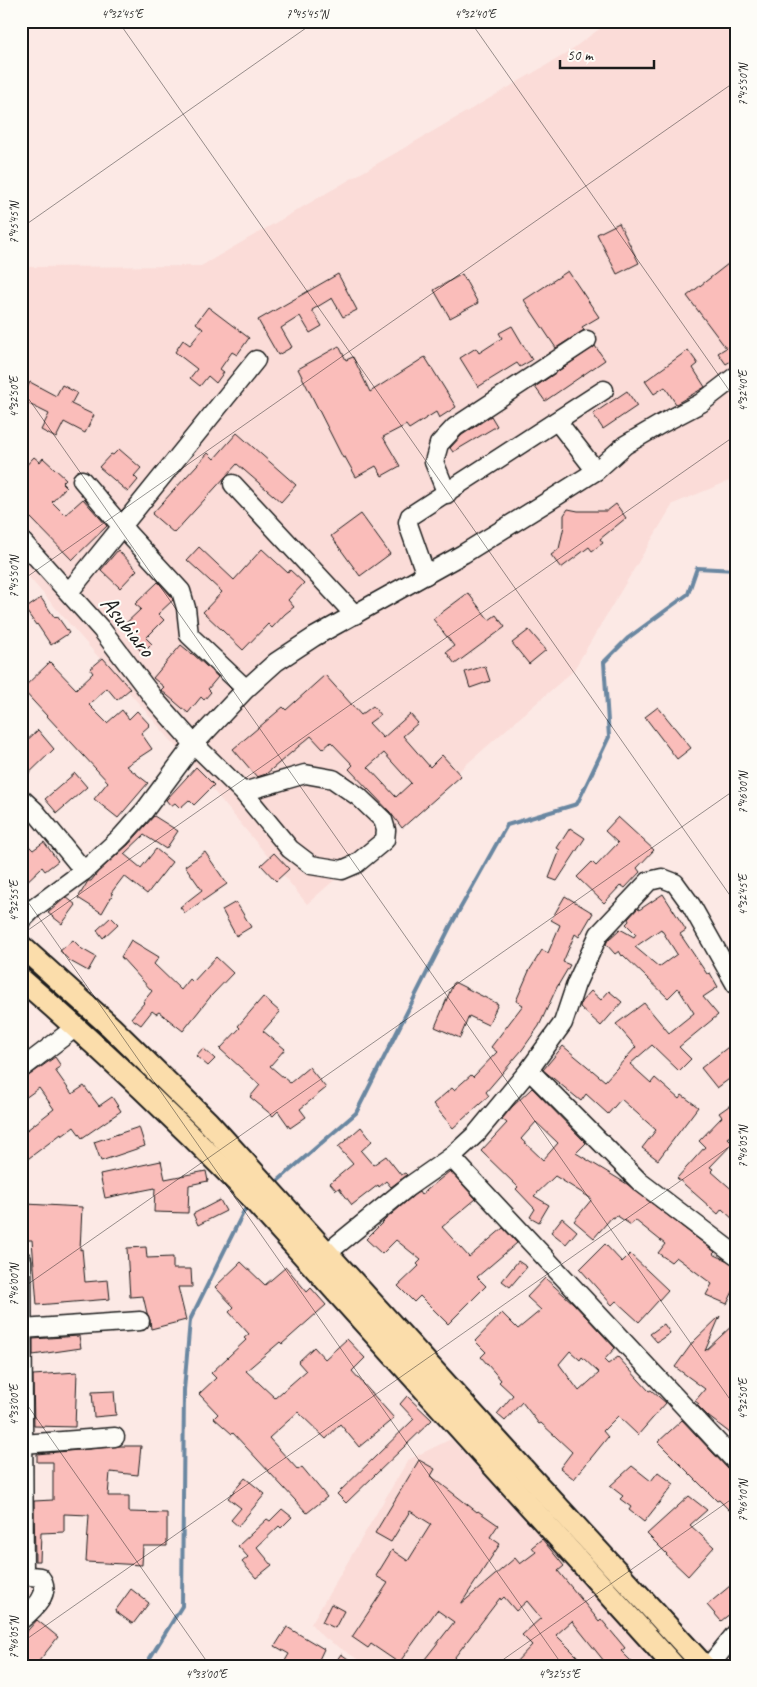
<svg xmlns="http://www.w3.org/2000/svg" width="757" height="1687" font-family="Caveat,sans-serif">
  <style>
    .built { fill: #fbdcd8 }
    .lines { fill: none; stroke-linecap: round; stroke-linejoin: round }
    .stream { stroke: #6b87a1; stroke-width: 4 }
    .building { fill: #fabdba; stroke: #1c1c1c; fill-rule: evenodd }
    .minor-casing { stroke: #1c1c1c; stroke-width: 21 }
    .major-casing { stroke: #1c1c1c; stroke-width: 25 }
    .minor { stroke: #fdfcf7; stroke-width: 18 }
    .major { stroke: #fbddab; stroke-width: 21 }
    .ticks { fill: none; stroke: #1c1c1c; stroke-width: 1; stroke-opacity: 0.45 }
    .labels { text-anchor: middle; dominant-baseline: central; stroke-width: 4; stroke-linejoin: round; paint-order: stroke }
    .street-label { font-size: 24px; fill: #1c1c1c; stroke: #fdfcf7 }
    .neatline { fill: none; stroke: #1c1c1c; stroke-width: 2 }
    .ticks-label { font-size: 12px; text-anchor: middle; fill: #1c1c1c }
  </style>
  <rect width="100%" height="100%" fill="#fce9e5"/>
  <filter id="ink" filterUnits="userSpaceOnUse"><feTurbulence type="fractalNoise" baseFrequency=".02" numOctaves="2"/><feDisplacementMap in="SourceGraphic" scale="10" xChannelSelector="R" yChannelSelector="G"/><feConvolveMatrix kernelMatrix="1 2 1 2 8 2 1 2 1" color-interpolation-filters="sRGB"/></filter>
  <g filter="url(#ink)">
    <g class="built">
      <polygon points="610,21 736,21 736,478 673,504 573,671 307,904 194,767 21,568 21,267 201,266 564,55"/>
      <polygon points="451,1439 664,1666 368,1666 323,1637 311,1624 408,1460"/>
    </g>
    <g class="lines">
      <g class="stream">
        <polyline points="273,1185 356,1113 451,925 507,825 577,804 609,737 604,662 628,638 688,594 697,568 736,570"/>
        <polyline points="145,1666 182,1606 184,1390 190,1320 244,1211 249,1206"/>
      </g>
    </g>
    <g class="building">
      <polygon points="619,223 639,263 617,274 597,234"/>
      <polygon points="736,263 736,361 734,359 726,364 718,353 726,348 687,296 728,264 730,267"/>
      <polygon points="568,271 599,317 582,327 584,330 556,348 524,300"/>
      <polygon points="338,274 357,310 343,317 332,298 312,310 322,326 310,333 300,316 281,328 292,347 278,355 258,320"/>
      <polygon points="462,274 478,303 450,318 434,290"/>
      <polygon points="208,307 249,338 237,355 232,352 220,369 224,372 216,383 208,376 200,386 190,378 197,369 175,352 183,340 190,345 203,329 196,323"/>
      <polygon points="512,326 532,360 520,367 517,363 478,387 460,358 476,348 479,353 502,338 499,333"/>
      <polygon points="339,346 346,360 353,357 370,392 425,357 456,407 439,418 436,412 409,429 406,425 383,437 400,466 382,476 376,466 356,477 345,457 343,458 298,369"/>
      <polygon points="595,346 605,360 545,401 535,387"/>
      <polygon points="688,350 698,364 693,368 705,387 676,404 665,387 654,394 645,381"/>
      <polygon points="30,382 56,396 62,385 77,393 71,404 94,415 85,433 64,422 56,438 41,430 49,414 21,400 21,387 26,390"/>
      <polygon points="627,391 637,406 603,429 593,414"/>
      <polygon points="491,416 497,426 453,452 450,448 462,435"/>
      <polygon points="237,433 296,485 281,502 237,464 174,533 152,514 208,453 214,459"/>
      <polygon points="119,449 141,468 134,476 138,480 128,492 99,467 111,454 113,455"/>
      <polygon points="34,457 40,462 43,458 66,479 62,483 66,487 52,502 65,515 83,499 107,526 72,560 31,518 27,521 21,516 21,471"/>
      <polygon points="616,504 626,518 600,539 603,543 592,551 589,547 561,568 551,555 559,549 564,526 564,515 568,509 578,511 607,511"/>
      <polygon points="361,514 390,554 360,576 331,536"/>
      <polygon points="199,547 234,580 262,549 288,573 290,570 304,583 288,600 294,607 285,614 272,628 268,624 243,650 203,612 222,592 187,560"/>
      <polygon points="118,550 137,570 120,588 101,570"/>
      <polygon points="158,582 172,597 173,600 158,614 164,620 146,638 152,644 143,653 135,645 138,642 123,626 141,609 135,604"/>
      <polygon points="468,593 489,620 496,615 505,627 455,664 446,652 454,646 433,619"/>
      <polygon points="41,598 55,618 57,616 69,633 51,645 37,624 36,625 25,609"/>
      <polygon points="529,630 546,650 529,664 512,643"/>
      <polygon points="181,645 192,654 193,654 218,677 208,689 211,692 204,700 201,697 188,713 161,690 164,687 153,678"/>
      <polygon points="103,658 130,689 117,700 107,688 89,705 107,723 122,710 129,719 137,711 150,725 141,733 152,749 126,766 148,783 118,818 94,799 108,782 22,689 50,662 76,689 93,673 90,669"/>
      <polygon points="485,666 490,681 470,688 465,672"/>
      <path d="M325,675L361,715L373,706L380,715L369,723L383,738L410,714L418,723L403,736L430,767L442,755L461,776L402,828L390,812L349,769L353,765L331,742L323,749L311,736L266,774L257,777L233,749L283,707L286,710ZM384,753L411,783L396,797L368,767Z"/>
      <polygon points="658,707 691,748 677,759 645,717"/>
      <polygon points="38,730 54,749 21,781 21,746"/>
      <polygon points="196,767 214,785 194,805 189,800 180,808 175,803 171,806 166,800"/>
      <polygon points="75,773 87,787 57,813 45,799"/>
      <polygon points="154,816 178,831 166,849 144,835 124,854 141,868 156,849 172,862 147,894 124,876 111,893 113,894 102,913 78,898 88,881 91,881 98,872 128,845"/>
      <polygon points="618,817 654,850 637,868 640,872 625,888 621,885 604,903 577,877 592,862 596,866 618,843 605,831"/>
      <polygon points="570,828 585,838 557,881 549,878 560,850 557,848"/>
      <polygon points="21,838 33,850 44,842 58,861 45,871 42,867 21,887"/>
      <polygon points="205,852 227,884 185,913 180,907 202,890 185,866"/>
      <polygon points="274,853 289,869 276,881 261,865"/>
      <path d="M663,894L686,930L680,934L707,974L710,973L718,987L703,997L718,1015L679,1047L691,1059L679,1071L652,1045L630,1064L651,1083L655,1078L679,1099L682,1095L698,1107L658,1160L642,1148L656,1130L621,1099L608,1114L586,1094L581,1101L543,1070L563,1046L605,1081L636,1047L616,1024L644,1003L669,1033L694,1013L678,988L668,998L623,955L622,956L619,951L615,954L606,944L608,940L620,929L634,937L636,934L626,924L629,921L628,919L638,908L639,910ZM661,929L677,954L659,967L635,947Z"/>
      <polygon points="565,896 593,913 579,937 575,934 563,962 570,965 557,987 539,1026 522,1050 486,1092 489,1096 453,1128 433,1104 452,1088 454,1090 471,1075 473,1077 497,1052 491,1047 523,1005 516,1001 529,971 542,950 548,953 560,925 551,920"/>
      <polygon points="66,897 76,905 62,924 48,913"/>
      <polygon points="236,902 251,927 236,936 222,910"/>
      <polygon points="111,917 118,924 103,938 97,930"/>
      <polygon points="73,940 82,949 96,957 88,971 70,961 60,951"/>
      <polygon points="131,940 159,957 154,964 181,990 190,979 193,982 216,957 233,973 211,996 183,1031 159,1012 156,1014 152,1011 141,1025 131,1018 144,1003 143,1002 152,991 121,957"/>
      <polygon points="454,982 498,1004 488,1025 469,1016 460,1038 435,1027"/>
      <polygon points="591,991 601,1000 609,991 622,1002 601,1026 580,1007 581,1002"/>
      <polygon points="263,997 280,1012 263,1031 285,1049 270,1066 290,1083 309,1067 326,1088 300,1109 306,1117 290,1128 278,1111 273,1116 250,1097 260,1085 220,1049 240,1028 238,1026"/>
      <polygon points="736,1041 736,1074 717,1088 701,1068"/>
      <polygon points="203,1048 215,1059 208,1066 196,1056"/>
      <polygon points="55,1057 61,1066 55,1070 72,1094 84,1086 99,1106 112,1097 121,1111 82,1138 74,1127 62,1136 61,1134 21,1164 21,1122 27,1130 54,1109 39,1088 21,1101 21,1079 27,1077"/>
      <path d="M532,1088L586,1143L576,1153L627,1184L715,1252L713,1254L736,1265V1285L727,1304L706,1295L712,1284L676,1257L671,1262L658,1253L665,1244L635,1220L631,1225L616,1215L614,1218L612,1217L594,1238L574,1221L592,1199L555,1176L534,1196L549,1205L539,1222L530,1217L535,1209L516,1189L518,1187L481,1151L507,1123L502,1119L512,1107ZM536,1122L558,1143L543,1160L521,1139Z"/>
      <polygon points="736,1101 736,1133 728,1138 733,1143 710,1167 713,1169 711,1171 736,1193 736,1222 722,1209 718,1214 677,1178 705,1147 699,1141 722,1117 719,1113"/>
      <polygon points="139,1127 145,1146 101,1161 94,1142"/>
      <polygon points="361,1127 372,1141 361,1151 373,1165 386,1156 401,1175 405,1173 407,1175 391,1187 386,1181 379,1187 378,1185 352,1205 339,1188 336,1190 330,1183 353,1164 338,1147"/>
      <polygon points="161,1161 165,1179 206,1171 208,1181 189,1185 188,1213 154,1212 155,1188 105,1198 100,1174"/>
      <polygon points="450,1171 476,1199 442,1227 469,1257 503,1228 517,1243 477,1277 486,1286 448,1324 420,1296 414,1302 398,1286 419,1266 417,1264 421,1260 396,1240 382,1254 366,1239 386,1219 414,1195 419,1192 421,1195"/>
      <polygon points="220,1200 226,1211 198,1225 193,1214"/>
      <polygon points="26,1204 82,1207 80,1250 82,1249 85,1282 108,1280 110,1299 37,1305 32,1240 24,1240"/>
      <polygon points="562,1218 577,1231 566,1244 551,1232"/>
      <polygon points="605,1244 622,1262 630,1254 668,1290 639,1322 616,1301 612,1305 580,1269"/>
      <polygon points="146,1247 147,1258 173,1257 173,1269 191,1269 192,1287 178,1287 186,1320 151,1329 150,1320 147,1313 143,1296 130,1297 127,1248"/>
      <polygon points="518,1261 527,1267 510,1287 502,1281"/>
      <polygon points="241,1262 265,1285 286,1267 307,1292 311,1288 326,1305 282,1344 280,1342 246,1371 275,1398 306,1371 298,1362 314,1347 325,1359 347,1339 365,1358 352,1371 394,1418 359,1447 340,1424 326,1439 298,1412 269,1438 298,1470 302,1467 327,1497 307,1513 233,1433 232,1434 214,1418 218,1414 199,1394 216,1378 211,1373 246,1340 244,1338 249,1334 229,1312 234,1307 215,1287"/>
      <path d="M545,1278L573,1303L615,1348L604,1360L608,1364L618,1357L649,1391L651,1390L666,1403L638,1435L618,1416L603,1431L608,1437L574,1479L560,1468L572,1452L541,1423L539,1424L522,1402L505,1421L497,1414L513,1395L499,1382L501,1380L481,1357L486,1352L475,1341L502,1313L518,1329L541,1310L527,1297ZM570,1351L580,1360L582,1357L599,1373L579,1391L559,1364Z"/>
      <polygon points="720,1316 705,1351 736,1322 736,1426 730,1433 709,1417 697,1405 699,1404 695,1401 705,1389 675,1367 693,1342"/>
      <polygon points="664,1324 670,1333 657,1342 650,1334"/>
      <polygon points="79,1336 81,1348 33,1355 33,1339"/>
      <polygon points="77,1372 75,1427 34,1426 33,1375"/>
      <polygon points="114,1391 116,1415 94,1417 92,1392"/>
      <polygon points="407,1396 432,1420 346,1503 337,1494 414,1419 400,1404"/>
      <polygon points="682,1420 728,1469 736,1473 736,1517 719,1500 717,1501 658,1442"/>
      <polygon points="120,1446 141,1446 138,1475 110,1472 108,1496 129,1496 129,1512 167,1513 167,1546 143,1546 142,1565 86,1562 89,1515 64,1514 64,1532 41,1533 40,1561 35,1561 34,1501 53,1500 53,1462 37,1462 37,1454"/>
      <polygon points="419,1460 435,1469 431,1476 477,1512 478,1511 498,1525 490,1537 500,1544 461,1604 515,1558 520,1564 536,1552 532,1547 542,1539 564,1566 558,1571 599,1621 601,1619 625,1648 621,1651 636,1666 608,1666 572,1621 556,1635 587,1666 512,1666 532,1645 522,1635 541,1618 527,1601 516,1611 504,1597 501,1600 500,1598 448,1666 435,1666 425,1659 454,1622 437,1610 399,1663 371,1644 368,1648 352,1637 388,1583 376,1576 392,1550 408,1561 431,1524 410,1511 391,1542 375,1533"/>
      <polygon points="632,1466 651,1481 658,1472 674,1484 644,1522 629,1510 631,1507 620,1499 623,1496 610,1486"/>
      <polygon points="245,1478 265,1494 238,1526 231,1520 241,1508 228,1498"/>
      <polygon points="689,1496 707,1510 690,1525 714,1547 688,1576 666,1555 667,1554 647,1534"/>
      <polygon points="282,1509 292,1517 281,1528 279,1526 257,1547 272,1565 256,1578 242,1562 248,1557 238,1546 267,1519 270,1521"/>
      <polygon points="736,1581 736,1609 721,1621 707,1605"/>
      <polygon points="131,1589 149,1603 133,1624 115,1611"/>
      <polygon points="331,1604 344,1611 335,1628 322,1622"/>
      <polygon points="37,1620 58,1637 35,1666 21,1666 21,1638"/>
      <polygon points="287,1627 324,1649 316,1666 282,1666 289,1654 275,1646"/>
      <polygon points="341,1654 358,1666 333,1666"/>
    </g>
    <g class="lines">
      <defs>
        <g id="minor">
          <polyline points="557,421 596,471"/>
          <polyline points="82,480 121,526 181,591 186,608 189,635 246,689"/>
          <polyline points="233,484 355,615"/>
          <polyline points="447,494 434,462 439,444 455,427 587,340"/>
          <polyline points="21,540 102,630 156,701 194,744 243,792 290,849 311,865 342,870 356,864 385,840 386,830 383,820 359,797 333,779 305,774 243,792"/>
          <polyline points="426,575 409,527 408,522 410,516 604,390"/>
          <polyline points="69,592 256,360"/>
          <polyline points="21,798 34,810 84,871"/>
          <polyline points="21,921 34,908 84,871 121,837 145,810 194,744 246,689 276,662 314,637 463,554 555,497 596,471 625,445 661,424 701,403 736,376"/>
          <polyline points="21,1069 76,1027"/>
          <polyline points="529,1070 640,1182 736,1255"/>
          <polyline points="451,1157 736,1462"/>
          <polyline points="327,1253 408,1187 451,1157 476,1134 529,1070 563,1023 576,984 599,934 649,881 662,878 675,883 691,905 736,985"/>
          <polyline points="22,1260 24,1574"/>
          <polyline points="22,1329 140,1321"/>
          <polyline points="23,1444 115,1437"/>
          <path d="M21,1575L40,1577C53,1593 33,1610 21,1620"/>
          <polyline points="709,1666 736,1633"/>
        </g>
        <g id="major">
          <polyline points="21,946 111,1027 208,1122 506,1450 704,1666"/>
          <path d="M21,979C96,1044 167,1111 237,1182L674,1666"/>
        </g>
      </defs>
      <use href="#minor" class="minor-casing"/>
      <use href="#major" class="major-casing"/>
      <use href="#minor" class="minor"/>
      <use href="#major" class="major"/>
    </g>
  </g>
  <path class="ticks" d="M118,21L736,904M470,21L736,400M21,228L316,21M21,388L736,1408M21,581L736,81M21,892L563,1666M21,935L736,435M21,1289L736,789M21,1396L210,1666M21,1643L736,1142M494,1666L736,1496"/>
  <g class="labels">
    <g class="street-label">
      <text transform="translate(128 626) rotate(51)">Asubiaro</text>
    </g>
  </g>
  <rect width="757" height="1687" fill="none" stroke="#fdfcf7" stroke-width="55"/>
  <path d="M560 60v8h94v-8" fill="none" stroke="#1c1c1c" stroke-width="2.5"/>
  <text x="567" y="60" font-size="15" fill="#1c1c1c" stroke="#fdfcf7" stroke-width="4" paint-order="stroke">50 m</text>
  <rect x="28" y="28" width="702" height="1632" class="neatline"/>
  <g class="ticks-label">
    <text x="122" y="18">4°32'45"E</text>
    <text x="307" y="18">7°45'45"N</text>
    <text x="475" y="18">4°32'40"E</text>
    <text transform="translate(743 85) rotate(-90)" y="4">7°45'50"N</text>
    <text transform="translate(14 223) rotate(-90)" y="4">7°45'45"N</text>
    <text transform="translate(743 391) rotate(-90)" y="4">4°32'40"E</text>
    <text transform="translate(14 397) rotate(-90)" y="4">4°32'50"E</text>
    <text transform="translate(14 577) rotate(-90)" y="4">7°45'50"N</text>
    <text transform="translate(743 793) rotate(-90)" y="4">7°46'00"N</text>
    <text transform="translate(743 895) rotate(-90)" y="4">4°32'45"E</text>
    <text transform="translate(14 901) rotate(-90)" y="4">4°32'55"E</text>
    <text transform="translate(743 1147) rotate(-90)" y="4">7°46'05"N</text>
    <text transform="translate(14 1285) rotate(-90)" y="4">7°46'00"N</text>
    <text transform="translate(743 1399) rotate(-90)" y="4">4°32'50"E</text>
    <text transform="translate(14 1405) rotate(-90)" y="4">4°33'00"E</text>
    <text transform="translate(743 1501) rotate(-90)" y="4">7°46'10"N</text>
    <text transform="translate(14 1638) rotate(-90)" y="4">7°46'05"N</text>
    <text x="206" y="1678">4°33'00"E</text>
    <text x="559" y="1678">4°32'55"E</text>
  </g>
</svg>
